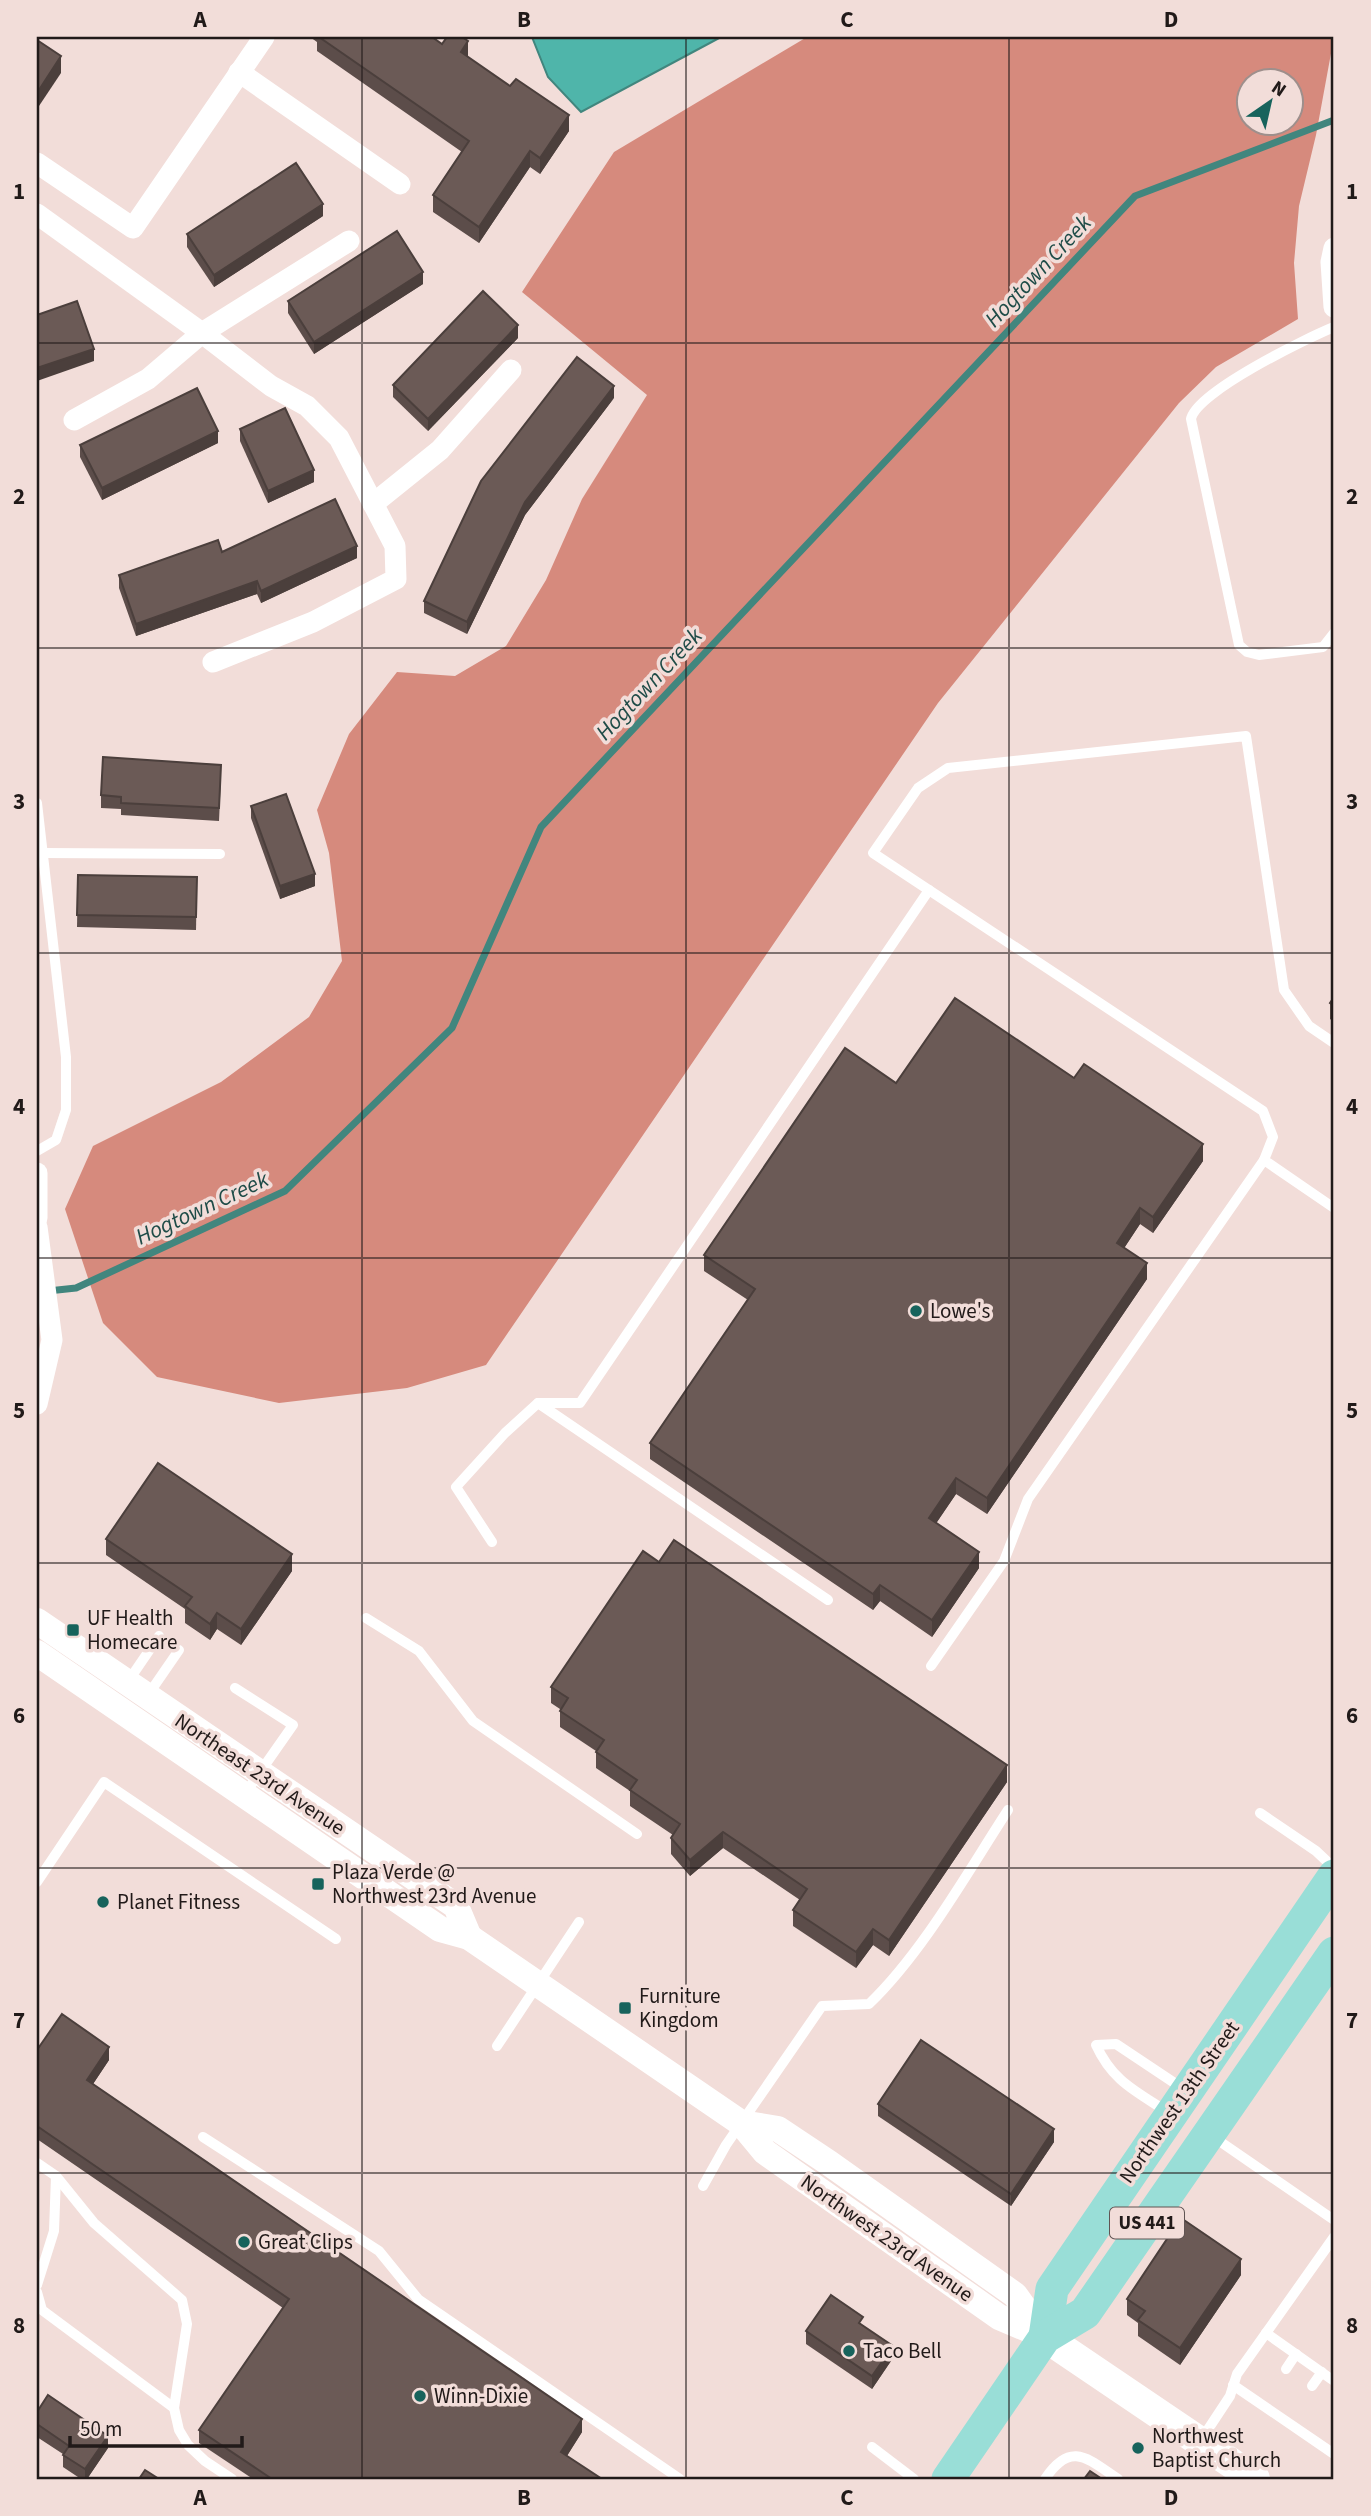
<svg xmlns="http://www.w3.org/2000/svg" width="1371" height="2516" font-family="'Source Sans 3',sans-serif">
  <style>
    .forest { fill: #d68a7d; fill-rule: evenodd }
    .water { fill: #4fb5aa; stroke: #41867e; stroke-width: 2 }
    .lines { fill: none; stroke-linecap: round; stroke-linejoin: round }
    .stream { stroke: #41867e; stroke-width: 7 }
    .service { stroke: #fff; stroke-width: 10 }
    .minor { stroke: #fff; stroke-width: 21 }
    .tertiary { stroke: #fff; stroke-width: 26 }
    .secondary { stroke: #fff; stroke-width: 30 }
    .primary { stroke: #99ded7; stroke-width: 33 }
    .wall { fill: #5c4d4a }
    .shaded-wall { fill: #4b3f3c }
    .building { fill: #6b5a56; stroke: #4b3f3c; stroke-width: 2 }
    .grid { fill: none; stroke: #211a19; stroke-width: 2; stroke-opacity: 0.55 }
    .poi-dot { fill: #17635c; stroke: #f2ddd9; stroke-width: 2.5 }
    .labels { text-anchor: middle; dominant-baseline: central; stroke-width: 7; stroke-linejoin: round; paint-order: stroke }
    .shield { fill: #f2ddd9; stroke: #605453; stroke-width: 2 }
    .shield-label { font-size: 19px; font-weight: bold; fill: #211a19 }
    .poi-label { font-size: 21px; fill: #211a19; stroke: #f2ddd9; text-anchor: start }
    .street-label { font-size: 21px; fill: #211a19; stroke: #f2ddd9 }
    .water-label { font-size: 23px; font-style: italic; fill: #1f4c48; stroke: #f2ddd9 }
    .neatline { fill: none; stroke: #211a19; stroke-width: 2.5 }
    .grid-label { font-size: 23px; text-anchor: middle; font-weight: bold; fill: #211a19 }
  </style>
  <rect width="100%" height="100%" fill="#f2ddd9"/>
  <path class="forest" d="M807,37H1334L1316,135L1299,206L1294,263L1298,319L1216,367L1179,403L938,703L486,1365L407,1388L279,1403L157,1377L103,1323L65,1209L93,1146L221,1082L309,1017L342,961L329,853L317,810L349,734L397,672L455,676L506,646L546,580L582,499L647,395L522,292L614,152ZM1248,80H1290V122H1248Z"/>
  <polygon class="water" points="532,37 721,37 581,112 548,77"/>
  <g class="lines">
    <polyline class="stream" points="48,1291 76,1288 285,1191 452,1028 541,827 1135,196 1334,120"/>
    <g class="service">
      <path d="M1334,327C1307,338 1196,392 1191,419L1239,645L1247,652L1259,655L1323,647L1334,633"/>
      <polyline points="37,803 66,1057 66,1110 56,1140 37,1151"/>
      <polyline points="43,853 220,854"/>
      <polyline points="1264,1160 1273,1137 1263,1111 873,853 918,788 948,768 1246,736 1284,990 1309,1026 1334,1043"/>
      <polyline points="538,1403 828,1600"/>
      <polyline points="492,1542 456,1487 505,1433 538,1403 580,1403 929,890"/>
      <polyline points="366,1618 419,1651 473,1721 637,1834"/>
      <polyline points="931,1666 1004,1561 1028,1499 1264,1160 1334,1208"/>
      <polyline points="127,1683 159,1636"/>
      <polyline points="235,1688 293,1725 244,1795"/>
      <polyline points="148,1695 179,1650"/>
      <polyline points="1260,1813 1316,1851 1334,1868"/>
      <polyline points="37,1882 104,1782 336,1939"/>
      <polyline points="497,2046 579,1922"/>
      <path d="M1169,2113C1136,2091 1113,2082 1096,2045L1116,2044L1185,2090"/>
      <polyline points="1212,2136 1334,2220"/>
      <polyline points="203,2137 379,2251 418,2299 680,2479"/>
      <polyline points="37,2163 56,2176 94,2223 182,2300 187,2324 174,2408 179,2430 188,2445 205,2461 232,2479"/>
      <path d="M703,2186L726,2145L822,2006L869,2004C923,1952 967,1873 1008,1810"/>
      <polyline points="37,2285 54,2231 56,2176"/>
      <polyline points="37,2292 42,2310 174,2408"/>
      <polyline points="1266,2333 1334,2381"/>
      <polyline points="1286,2369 1296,2354"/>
      <polyline points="1233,2385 1334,2454"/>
      <polyline points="1312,2386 1322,2372"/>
      <polyline points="1201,2440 1230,2396 1237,2374 1334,2237"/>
      <polyline points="872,2447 914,2479"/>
      <path d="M1045,2479C1071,2440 1088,2459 1118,2479"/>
    </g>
    <g class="minor">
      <polyline points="239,72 400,184"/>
      <polyline points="37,163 133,228 264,37"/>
      <polyline points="37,214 202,333 148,379 74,420"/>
      <polyline points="1334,248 1331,262 1334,307"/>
      <polyline points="373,504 440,450 511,370"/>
      <polyline points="213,662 313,622 396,579 395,546 339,438 307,406 271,386 202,333 349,241"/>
      <polyline points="37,1173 37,1218"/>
      <polyline points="37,1227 52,1340 37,1404"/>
    </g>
    <g class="tertiary">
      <polyline points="37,1621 456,1906 469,1937"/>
      <polyline points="37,1653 440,1929 469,1937 741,2123 778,2129 829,2163 1015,2295 1045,2337"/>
      <polyline points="741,2123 765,2152 999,2317 1044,2336"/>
    </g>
    <polyline class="secondary" points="1045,2337 1255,2479"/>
    <g class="primary">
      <polyline points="1045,2337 1052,2289 1334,1876"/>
      <polyline points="948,2479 1045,2337 1085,2313 1334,1953"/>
    </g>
  </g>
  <g class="wall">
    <polygon points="310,37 432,37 442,44 468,57 569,131 540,174 530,167 479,243 433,212 433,195 462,152 317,51 317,42"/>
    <polygon points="323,216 214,287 187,247 187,234"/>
    <polygon points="423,284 314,354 288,313 288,301"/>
    <polygon points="518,338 428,431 393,397 393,385"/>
    <polygon points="614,398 525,515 467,634 424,613 424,601"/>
    <polygon points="240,429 314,482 268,503 240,441"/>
    <polygon points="218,443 102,500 80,457 80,445"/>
    <polygon points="222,552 357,558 261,603 257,594 136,636 119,588 119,575"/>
    <polygon points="221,777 219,821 121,815 121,809 101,808 101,795"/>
    <polygon points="251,806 315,886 280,899 251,818"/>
    <polygon points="78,875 197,877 196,930 77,927"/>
    <polygon points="1334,997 1334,1022 1330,1019 1330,1003"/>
    <polygon points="1074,1078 1203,1161 1153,1233 1140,1224 1124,1248 1147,1279 987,1514 956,1494 936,1523 979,1568 932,1637 880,1601 873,1610 650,1459 650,1443 748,1300 704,1271 704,1255 896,1083"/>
    <polygon points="106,1539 292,1571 241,1645 217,1629 210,1640 185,1623 185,1609 106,1555"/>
    <polygon points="659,1562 1007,1782 889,1956 873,1945 856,1968 793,1926 793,1910 800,1900 723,1848 690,1876 671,1854 671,1838 673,1835 630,1806 630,1791 596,1768 596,1751 560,1727 560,1709 551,1703 551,1687"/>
    <polygon points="37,2050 109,2060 93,2084 582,2432 567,2456 602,2479 253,2479 199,2443 199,2430 283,2308 37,2139"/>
    <polygon points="878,2104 1054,2142 1011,2206 878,2116"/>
    <polygon points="1241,2275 1180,2365 1138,2336 1138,2323 1127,2315 1127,2299"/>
    <polygon points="863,2325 893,2358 872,2389 806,2344 806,2331"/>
    <polygon points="37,2412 108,2448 87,2479 81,2479 63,2467 63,2454 37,2437"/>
  </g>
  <g class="shaded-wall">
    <polygon points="468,41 468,57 461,52"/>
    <polygon points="61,56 61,73 37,109 37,93"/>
    <polygon points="569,115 569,131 540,174 540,158"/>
    <polygon points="530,151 530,167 479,243 479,227"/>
    <polygon points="323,204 323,216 214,287 214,275"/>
    <polygon points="423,272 423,284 314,354 314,342"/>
    <polygon points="518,325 518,338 428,431 428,419"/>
    <polygon points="94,349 94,361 37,381 37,368"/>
    <polygon points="614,386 614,398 525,515 467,634 467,622 525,502"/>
    <polygon points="218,431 218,443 102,500 102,488"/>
    <polygon points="314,470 314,482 268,503 268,491"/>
    <polygon points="357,546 357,558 261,603 261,591"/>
    <polygon points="257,581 257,594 136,636 136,624"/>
    <polygon points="315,874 315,886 280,899 280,886"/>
    <polygon points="1203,1144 1203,1161 1153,1233 1153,1217"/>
    <polygon points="1140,1208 1140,1224 1117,1259 1117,1243"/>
    <polygon points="1147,1263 1147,1279 987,1514 987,1498"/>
    <polygon points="956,1478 956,1494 929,1534 929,1518"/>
    <polygon points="979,1552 979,1568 932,1637 932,1620"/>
    <polygon points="292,1554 292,1571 241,1645 241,1629"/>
    <polygon points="880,1585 880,1601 873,1610 873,1594"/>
    <polygon points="217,1613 217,1629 210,1640 210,1624"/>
    <polygon points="1007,1765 1007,1782 889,1956 889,1940"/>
    <polygon points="723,1832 723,1848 690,1876 690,1860"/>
    <polygon points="873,1929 873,1945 856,1968 856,1952"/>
    <polygon points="109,2047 109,2060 87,2093 87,2080"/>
    <polygon points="1054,2129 1054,2142 1011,2206 1011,2194"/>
    <polygon points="1241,2259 1241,2275 1180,2365 1180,2348"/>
    <polygon points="893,2346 893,2358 872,2389 872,2376"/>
    <polygon points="582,2419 582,2432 561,2465 561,2452"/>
    <polygon points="108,2436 108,2448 87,2479 85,2479 85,2469"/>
  </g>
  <g class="building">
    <polygon points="319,37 432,37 442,44 447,37 462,37 468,41 461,52 510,86 516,79 569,115 540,158 530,151 479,227 433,195 469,141"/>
    <polygon points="37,40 61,56 37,93"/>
    <polygon points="296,163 323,204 214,275 187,234"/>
    <polygon points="397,231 423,272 314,342 288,301"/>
    <polygon points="483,291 518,325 428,419 393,385"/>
    <polygon points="77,301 94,349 37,368 37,315"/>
    <polygon points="577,357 614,386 525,502 467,622 424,601 481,481"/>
    <polygon points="197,388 218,431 102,488 80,445"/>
    <polygon points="285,408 314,470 268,491 240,429"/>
    <polygon points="335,499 357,546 261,591 257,581 136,624 119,575 218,540 222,552"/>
    <polygon points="103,757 221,765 219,808 121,803 121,797 101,795"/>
    <polygon points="286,794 315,874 280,886 251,806"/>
    <polygon points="78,875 197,877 196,917 77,915"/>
    <polygon points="1334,997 1334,1006 1330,1003"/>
    <polygon points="955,998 1074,1078 1084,1064 1203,1144 1153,1217 1140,1208 1117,1243 1147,1263 987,1498 956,1478 929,1518 979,1552 932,1620 880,1585 873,1594 650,1443 755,1289 704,1255 845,1048 896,1083"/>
    <polygon points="158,1463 292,1554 241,1629 217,1613 210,1624 185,1606 192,1597 106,1539"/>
    <polygon points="674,1540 1007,1765 889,1940 873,1929 856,1952 793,1910 807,1889 723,1832 690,1860 671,1838 680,1824 630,1790 637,1780 596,1752 604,1740 560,1711 568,1698 551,1687 643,1551 659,1562"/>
    <polygon points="62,2014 109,2047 87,2080 582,2419 561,2452 602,2479 272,2479 199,2430 289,2299 37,2126 37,2050"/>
    <polygon points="921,2040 1054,2129 1011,2194 878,2104"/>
    <polygon points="1181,2218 1241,2259 1180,2348 1138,2320 1145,2311 1127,2299"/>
    <polygon points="831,2295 863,2317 859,2323 893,2346 872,2376 806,2331"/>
    <polygon points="48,2395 108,2436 85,2469 63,2455 69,2446 37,2424 37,2412"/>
    <polygon points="145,2470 159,2479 139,2479"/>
    <polygon points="1090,2471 1102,2479 1084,2479"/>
  </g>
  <path class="grid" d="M362,37V2479M686,37V2479M1009,37V2479M37,343H1334M37,648H1334M37,953H1334M37,1258H1334M37,1563H1334M37,1868H1334M37,2173H1334"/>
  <g class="poi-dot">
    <circle cx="916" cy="1311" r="7"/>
    <rect x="66" y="1623" width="14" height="14" rx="3.5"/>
    <rect x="311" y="1877" width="14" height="14" rx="3.5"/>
    <circle cx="103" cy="1902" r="7"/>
    <rect x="618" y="2001" width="14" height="14" rx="3.5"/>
    <circle cx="244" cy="2242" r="7"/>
    <circle cx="849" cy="2351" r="7"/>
    <circle cx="420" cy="2396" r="7"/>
    <circle cx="1138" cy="2448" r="7"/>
  </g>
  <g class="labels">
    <rect class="shield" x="1110" y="2207.5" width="74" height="31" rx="5"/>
    <g class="shield-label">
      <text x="1147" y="2223">US 441</text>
    </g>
    <g class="poi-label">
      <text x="930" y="1311">Lowe's</text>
      <text x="87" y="1618">UF Health<tspan x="87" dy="24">Homecare</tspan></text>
      <text x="332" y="1872">Plaza Verde @<tspan x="332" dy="24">Northwest 23rd Avenue</tspan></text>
      <text x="117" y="1902">Planet Fitness</text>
      <text x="639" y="1996">Furniture<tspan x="639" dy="24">Kingdom</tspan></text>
      <text x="258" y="2242">Great Clips</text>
      <text x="863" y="2351">Taco Bell</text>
      <text x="434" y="2396">Winn-Dixie</text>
      <text x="1152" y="2436">Northwest<tspan x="1152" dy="24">Baptist Church</tspan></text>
    </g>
    <g class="street-label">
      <text transform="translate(260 1774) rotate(34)">Northeast 23rd Avenue</text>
      <text transform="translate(1179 2102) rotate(-55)">Northwest 13th Street</text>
      <text transform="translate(887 2238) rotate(35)">Northwest 23rd Avenue</text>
    </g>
    <g class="water-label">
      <text transform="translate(1038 271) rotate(-47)">Hogtown Creek</text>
      <text transform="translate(649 684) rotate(-47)">Hogtown Creek</text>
      <text transform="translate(202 1208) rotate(-25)">Hogtown Creek</text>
    </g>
  </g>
  <rect width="1371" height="2516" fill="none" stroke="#f2ddd9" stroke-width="77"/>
  <g transform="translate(1270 102) rotate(34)"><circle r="33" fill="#f2ddd9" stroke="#9e8f8c" stroke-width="2"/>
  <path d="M0-5L12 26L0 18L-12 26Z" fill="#17635c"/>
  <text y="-10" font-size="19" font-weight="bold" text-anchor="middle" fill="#211a19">N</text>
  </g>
  <path d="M70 2436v10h172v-10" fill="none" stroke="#211a19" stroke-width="3.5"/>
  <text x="80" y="2436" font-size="21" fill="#211a19" stroke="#f2ddd9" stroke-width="5" paint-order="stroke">50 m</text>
  <rect x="38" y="38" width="1294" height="2440" class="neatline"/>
  <g class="grid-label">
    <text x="200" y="27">A</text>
    <text x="524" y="27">B</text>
    <text x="847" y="27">C</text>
    <text x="1171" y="27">D</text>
    <text x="19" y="199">1</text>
    <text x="1352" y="199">1</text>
    <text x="19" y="504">2</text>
    <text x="1352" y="504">2</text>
    <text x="19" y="809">3</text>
    <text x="1352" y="809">3</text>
    <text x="19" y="1114">4</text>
    <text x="1352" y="1114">4</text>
    <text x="19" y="1418">5</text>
    <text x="1352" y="1418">5</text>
    <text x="19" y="1723">6</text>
    <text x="1352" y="1723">6</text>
    <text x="19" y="2028">7</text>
    <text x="1352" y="2028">7</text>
    <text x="19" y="2333">8</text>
    <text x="1352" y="2333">8</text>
    <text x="200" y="2505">A</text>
    <text x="524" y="2505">B</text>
    <text x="847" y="2505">C</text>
    <text x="1171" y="2505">D</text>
  </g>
</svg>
